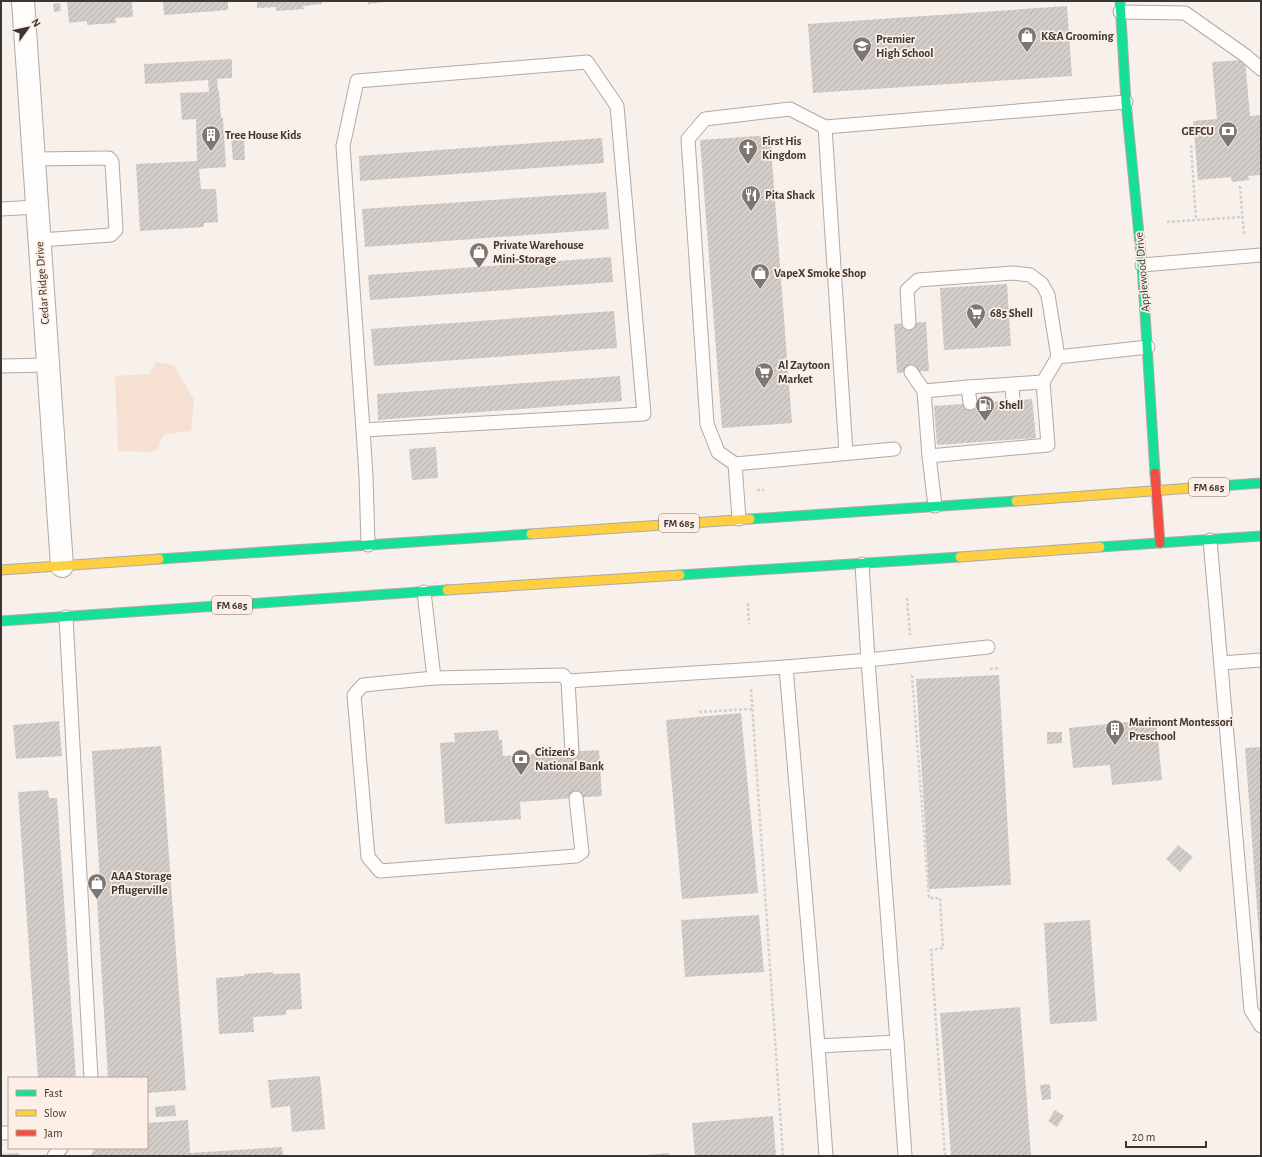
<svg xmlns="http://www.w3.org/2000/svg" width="1262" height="1157" font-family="'Alegreya Sans',sans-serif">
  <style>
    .park { fill: #f5e0d2 }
    .building { fill: url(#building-hatch) }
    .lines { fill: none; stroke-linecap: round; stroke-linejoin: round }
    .lane-casing { stroke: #afaaa6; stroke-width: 15 }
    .street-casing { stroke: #afaaa6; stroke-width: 24 }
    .fast-casing { stroke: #afaaa6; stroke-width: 11 }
    .slow-casing { stroke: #afaaa6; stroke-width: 11 }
    .jam-casing { stroke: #afaaa6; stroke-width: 11 }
    .path { stroke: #d3d0cd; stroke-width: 2.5; stroke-dasharray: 3 2; stroke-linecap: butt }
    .lane { stroke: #fefdfc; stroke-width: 13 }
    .street { stroke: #fefdfc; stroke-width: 22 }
    .fast { stroke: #16e098; stroke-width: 9 }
    .slow { stroke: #ffcf43; stroke-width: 9 }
    .jam { stroke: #f24e42; stroke-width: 9 }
    .labels { text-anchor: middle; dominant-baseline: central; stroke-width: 3.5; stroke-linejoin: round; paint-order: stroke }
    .shield { fill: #fdefe5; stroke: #756e68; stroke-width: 1 }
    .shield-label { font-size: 11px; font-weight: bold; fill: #3b3632 }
    .poi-label { font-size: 12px; font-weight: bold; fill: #3b3632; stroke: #fdefe5; text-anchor: start }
    .street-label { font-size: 12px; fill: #3b3632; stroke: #fdefe5 }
  </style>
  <defs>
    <pattern id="building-hatch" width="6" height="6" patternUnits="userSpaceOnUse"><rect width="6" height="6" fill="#d3cdc9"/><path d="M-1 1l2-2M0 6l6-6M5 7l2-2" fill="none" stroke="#b6b1ad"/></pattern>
  </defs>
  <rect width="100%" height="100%" fill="#f7f0eb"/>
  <polygon class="park" points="156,362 174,365 194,400 191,431 165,434 162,438 158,449 150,452 118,451 115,376 150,374"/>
  <g class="building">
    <polygon points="67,1 132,1 133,17 115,18 116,23 87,25 87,21 69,23"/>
    <polygon points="163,1 228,1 228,10 164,15"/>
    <polygon points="257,1 321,1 322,4 303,6 304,9 276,11 276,7 257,8"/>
    <polygon points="368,1 385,1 385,2 368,4"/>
    <polygon points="60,3 61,11 54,12 53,4"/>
    <polygon points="1067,6 1072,76 813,93 808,24"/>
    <polygon points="232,59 232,78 217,79 218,91 219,91 221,118 223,118 226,167 199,169 201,189 216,189 218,222 204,223 204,227 140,231 136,164 197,161 196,119 182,120 180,93 209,92 208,80 145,84 144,64"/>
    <polygon points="1245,60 1250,116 1261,115 1261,175 1248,176 1249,180 1232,182 1231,177 1198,180 1193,121 1217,119 1212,62"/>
    <polygon points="244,135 245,160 233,160 231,136"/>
    <polygon points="770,135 792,423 722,428 700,140"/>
    <polygon points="602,138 604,163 360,181 359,156"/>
    <polygon points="606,192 609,229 365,247 362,209"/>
    <polygon points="611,257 613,282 370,300 368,275"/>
    <polygon points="1007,284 1011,346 944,350 940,288"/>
    <polygon points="614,311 617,348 374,366 371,329"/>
    <polygon points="926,322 929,371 897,373 894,324"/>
    <polygon points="620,376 622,401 378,420 377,394"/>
    <polygon points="1032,399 1036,438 937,445 934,406"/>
    <polygon points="436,447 438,478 412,480 409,449"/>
    <polygon points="999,675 1011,885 929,889 916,679"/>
    <polygon points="741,713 758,893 682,899 666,720"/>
    <polygon points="1156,719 1162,780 1112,785 1110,765 1073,768 1069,728"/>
    <polygon points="59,721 62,756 16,759 13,725"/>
    <polygon points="498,730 499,740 502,740 503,756 599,750 602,796 520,802 521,819 445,824 440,743 455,742 454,733"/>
    <polygon points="1047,732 1062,732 1062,743 1047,744"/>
    <polygon points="161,746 186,1090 147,1093 147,1078 108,1078 96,883 100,883 92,751"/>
    <polygon points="1261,747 1261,947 1260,947 1245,748"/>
    <polygon points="48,790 49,798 57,798 76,1078 38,1078 18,792"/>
    <polygon points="1178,845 1193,857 1180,872 1166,859"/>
    <polygon points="759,915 764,972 685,977 681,920"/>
    <polygon points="1090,920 1097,1021 1050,1024 1044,923"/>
    <polygon points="273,972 273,974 300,973 302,1009 286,1010 286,1015 253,1017 254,1032 219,1034 216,978 244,976 244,974"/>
    <polygon points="1020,1007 1031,1156 951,1156 940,1013"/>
    <polygon points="320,1076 325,1129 292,1132 290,1106 271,1108 268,1080"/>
    <polygon points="1050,1084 1051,1099 1042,1100 1040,1085"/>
    <polygon points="175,1105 176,1116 156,1117 155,1107"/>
    <polygon points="1055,1110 1064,1116 1057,1127 1048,1121"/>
    <polygon points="773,1116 776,1156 695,1156 692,1123"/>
    <polygon points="188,1120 190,1153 282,1147 283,1156 90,1156 95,1148 147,1148 147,1123"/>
    <polygon points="18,1153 21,1156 1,1156 1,1154"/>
    <polygon points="669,1153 669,1156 645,1156 645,1155"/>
  </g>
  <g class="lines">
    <defs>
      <g id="lane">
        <polyline points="1120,12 1185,13 1246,56 1261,69"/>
        <polyline points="34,159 109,158 112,162 116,230 111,235 40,240"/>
        <polyline points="1,209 37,207"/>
        <polyline points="1142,265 1261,255"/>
        <polyline points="909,323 907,290 918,280 1013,273 1030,275 1042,284 1048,295 1058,357"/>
        <polyline points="1,366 48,365"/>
        <polyline points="911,372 924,391"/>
        <polyline points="1012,384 1013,401"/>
        <polyline points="968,387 970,403"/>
        <polyline points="363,430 644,414 617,106 587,62 357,81 343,146 363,430 366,476 368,545"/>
        <polyline points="846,453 825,127 1126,102"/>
        <polyline points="929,456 1048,445 1043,382"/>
        <polyline points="735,464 718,452 707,424 688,139 705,119 790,109 825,127"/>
        <polyline points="935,506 929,456 924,391 968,387 1043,382 1058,357 1148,347"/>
        <polyline points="739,519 735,464 894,449"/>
        <polyline points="1210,540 1251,1010 1261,1026"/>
        <polyline points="862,564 868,660 786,667 818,1046 897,1042 868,660 988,647"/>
        <polyline points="424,592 434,678 363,685 354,695 368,857 380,871 576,856 582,852 576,798"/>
        <polyline points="66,617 91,1078"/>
        <polyline points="1221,663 1261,660"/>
        <polyline points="434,678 563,675 568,681 572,752"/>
        <polyline points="568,681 786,667"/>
        <polyline points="897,1042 905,1156"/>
        <polyline points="818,1046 826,1156"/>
        <polyline points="1,1133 9,1133"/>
        <polyline points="54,1156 61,1148"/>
      </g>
      <polyline id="street" points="23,1 62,566"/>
      <g id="fast">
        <polyline points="1120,1 1126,102 1142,265 1155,473"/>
        <polyline points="1192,488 1261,483"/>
        <polyline points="750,519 1016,501"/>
        <polyline points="1100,547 1261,536"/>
        <polyline points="159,559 531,534"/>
        <polyline points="680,575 960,557"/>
        <polyline points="1,621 447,590"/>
      </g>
      <g id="slow">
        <polyline points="1016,501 1192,488"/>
        <polyline points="531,534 750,519"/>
        <polyline points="960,557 1100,547"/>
        <polyline points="1,570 159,559"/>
        <polyline points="447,590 680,575"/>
      </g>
      <polyline id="jam" points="1155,473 1160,543"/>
    </defs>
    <use href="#lane" class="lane-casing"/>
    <use href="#street" class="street-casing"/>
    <use href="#fast" class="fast-casing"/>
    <use href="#slow" class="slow-casing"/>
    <use href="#jam" class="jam-casing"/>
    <g class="path">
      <polyline points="1191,145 1196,220"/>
      <polyline points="1240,186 1244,236"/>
      <polyline points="1167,222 1242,217"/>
      <polyline points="757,490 764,490"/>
      <polyline points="907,598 910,635"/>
      <polyline points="748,603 749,624"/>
      <polyline points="990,669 998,668"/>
      <polyline points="912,675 929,898 940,898 943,948 931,950 945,1156"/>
      <polyline points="751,689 783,1156"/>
      <polyline points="699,712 752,709"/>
    </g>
    <use href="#lane" class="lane"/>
    <use href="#street" class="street"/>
    <use href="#fast" class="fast"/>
    <use href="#slow" class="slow"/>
    <use href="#jam" class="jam"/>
  </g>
  <defs>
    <symbol id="shop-pin" viewBox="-11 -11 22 30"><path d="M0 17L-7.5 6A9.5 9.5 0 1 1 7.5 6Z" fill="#7d7773" stroke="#fdefe5"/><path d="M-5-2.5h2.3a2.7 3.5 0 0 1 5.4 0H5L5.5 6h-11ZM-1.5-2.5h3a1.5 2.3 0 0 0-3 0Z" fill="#fff"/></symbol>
    <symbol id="school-pin" viewBox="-11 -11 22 30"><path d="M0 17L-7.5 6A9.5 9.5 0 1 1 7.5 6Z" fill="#7d7773" stroke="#fdefe5"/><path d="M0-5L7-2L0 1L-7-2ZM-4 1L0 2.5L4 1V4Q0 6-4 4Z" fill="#fff"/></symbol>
    <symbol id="bank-pin" viewBox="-11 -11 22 30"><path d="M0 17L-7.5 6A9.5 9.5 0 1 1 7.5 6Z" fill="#7d7773" stroke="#fdefe5"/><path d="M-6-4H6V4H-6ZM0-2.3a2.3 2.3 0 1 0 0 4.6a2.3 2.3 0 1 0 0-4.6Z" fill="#fff"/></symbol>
    <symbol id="building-pin" viewBox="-11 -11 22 30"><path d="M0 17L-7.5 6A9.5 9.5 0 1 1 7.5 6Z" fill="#7d7773" stroke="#fdefe5"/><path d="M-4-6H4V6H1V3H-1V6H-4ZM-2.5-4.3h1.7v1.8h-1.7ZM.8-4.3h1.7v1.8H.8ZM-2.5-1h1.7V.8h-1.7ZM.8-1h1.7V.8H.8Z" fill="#fff"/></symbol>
    <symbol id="church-pin" viewBox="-11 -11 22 30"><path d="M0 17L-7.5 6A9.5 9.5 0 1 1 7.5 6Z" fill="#7d7773" stroke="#fdefe5"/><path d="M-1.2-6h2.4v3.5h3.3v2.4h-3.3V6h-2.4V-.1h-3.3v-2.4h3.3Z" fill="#fff"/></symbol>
    <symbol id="restaurant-pin" viewBox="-11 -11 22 30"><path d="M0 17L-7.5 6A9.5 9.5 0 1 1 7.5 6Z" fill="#7d7773" stroke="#fdefe5"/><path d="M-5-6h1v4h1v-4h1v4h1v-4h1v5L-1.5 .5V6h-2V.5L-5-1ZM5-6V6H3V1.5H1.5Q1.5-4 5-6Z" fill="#fff"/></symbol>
    <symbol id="supermarket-pin" viewBox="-11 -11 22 30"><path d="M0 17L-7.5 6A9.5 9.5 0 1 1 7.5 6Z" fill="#7d7773" stroke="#fdefe5"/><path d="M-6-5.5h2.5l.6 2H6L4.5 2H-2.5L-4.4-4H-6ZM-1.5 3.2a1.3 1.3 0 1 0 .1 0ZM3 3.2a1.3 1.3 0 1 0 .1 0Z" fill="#fff"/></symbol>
    <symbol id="fuel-pin" viewBox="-11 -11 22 30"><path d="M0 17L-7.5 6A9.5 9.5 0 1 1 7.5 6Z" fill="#7d7773" stroke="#fdefe5"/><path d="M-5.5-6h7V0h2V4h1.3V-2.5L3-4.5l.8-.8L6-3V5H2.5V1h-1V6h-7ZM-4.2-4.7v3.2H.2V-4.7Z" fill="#fff"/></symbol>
  </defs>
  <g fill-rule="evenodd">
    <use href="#shop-pin" x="1016" y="25" width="22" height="30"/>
    <use href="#school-pin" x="851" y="35" width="22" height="30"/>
    <use href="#bank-pin" x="1217" y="120" width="22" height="30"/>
    <use href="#building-pin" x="200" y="124" width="22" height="30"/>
    <use href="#church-pin" x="737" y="137" width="22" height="30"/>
    <use href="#restaurant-pin" x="740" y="184" width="22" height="30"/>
    <use href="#shop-pin" x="468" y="241" width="22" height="30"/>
    <use href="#shop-pin" x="749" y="262" width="22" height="30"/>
    <use href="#supermarket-pin" x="965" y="302" width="22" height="30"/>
    <use href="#supermarket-pin" x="753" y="361" width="22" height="30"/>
    <use href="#fuel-pin" x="974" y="394" width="22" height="30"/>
    <use href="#building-pin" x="1104" y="718" width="22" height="30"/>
    <use href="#bank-pin" x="510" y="748" width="22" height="30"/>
    <use href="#shop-pin" x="86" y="872" width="22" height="30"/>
  </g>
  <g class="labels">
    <g class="shield">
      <rect x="1189" y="478" width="40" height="18" rx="3"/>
      <rect x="659" y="514" width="40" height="18" rx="3"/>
      <rect x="212" y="596" width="40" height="18" rx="3"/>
    </g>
    <g class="shield-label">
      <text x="1209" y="487">FM 685</text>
      <text x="679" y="523">FM 685</text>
      <text x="232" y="605">FM 685</text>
    </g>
    <g class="poi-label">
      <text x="1041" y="36">K&amp;A Grooming</text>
      <text x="876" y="39">Premier<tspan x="876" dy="14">High School</tspan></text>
      <text x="1214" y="131" text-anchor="end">GEFCU</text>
      <text x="225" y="135">Tree House Kids</text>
      <text x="762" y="141">First His<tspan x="762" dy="14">Kingdom</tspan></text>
      <text x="765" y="195">Pita Shack</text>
      <text x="493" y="245">Private Warehouse<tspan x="493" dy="14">Mini-Storage</tspan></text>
      <text x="774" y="273">VapeX Smoke Shop</text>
      <text x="990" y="313">685 Shell</text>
      <text x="778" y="365">Al Zaytoon<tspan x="778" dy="14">Market</tspan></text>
      <text x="999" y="405">Shell</text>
      <text x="1129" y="722">Marimont Montessori<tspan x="1129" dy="14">Preschool</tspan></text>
      <text x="535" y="752">Citizen's<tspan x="535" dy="14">National Bank</tspan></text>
      <text x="111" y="876">AAA Storage<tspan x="111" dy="14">Pflugerville</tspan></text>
    </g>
    <g class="street-label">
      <text transform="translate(1142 272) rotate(-95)">Applewood Drive</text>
      <text transform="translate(42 283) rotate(-94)">Cedar Ridge Drive</text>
    </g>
  </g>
  <rect width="1262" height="1157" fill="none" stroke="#3b3632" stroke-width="4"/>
  <rect x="8" y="1077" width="140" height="72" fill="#fdefe5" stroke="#afa59d"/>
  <rect x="16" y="1090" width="20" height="6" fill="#16e098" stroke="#afa59d"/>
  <text x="44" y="1097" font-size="12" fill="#3b3632">Fast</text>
  <rect x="16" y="1110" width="20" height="6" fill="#ffcf43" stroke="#afa59d"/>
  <text x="44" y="1117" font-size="12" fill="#3b3632">Slow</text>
  <rect x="16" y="1130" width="20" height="6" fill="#f24e42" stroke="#afa59d"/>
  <text x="44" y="1137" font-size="12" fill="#3b3632">Jam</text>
  <g transform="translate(28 28) rotate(57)" stroke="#fdefe5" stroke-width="3" paint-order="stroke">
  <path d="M0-3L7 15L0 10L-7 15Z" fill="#3b3632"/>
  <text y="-6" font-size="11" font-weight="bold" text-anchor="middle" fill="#3b3632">N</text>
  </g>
  <path d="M1126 1141v6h80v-6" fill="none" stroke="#3b3632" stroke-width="2"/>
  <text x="1132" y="1141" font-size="12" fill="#3b3632" stroke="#fdefe5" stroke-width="3" paint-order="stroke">20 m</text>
</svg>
